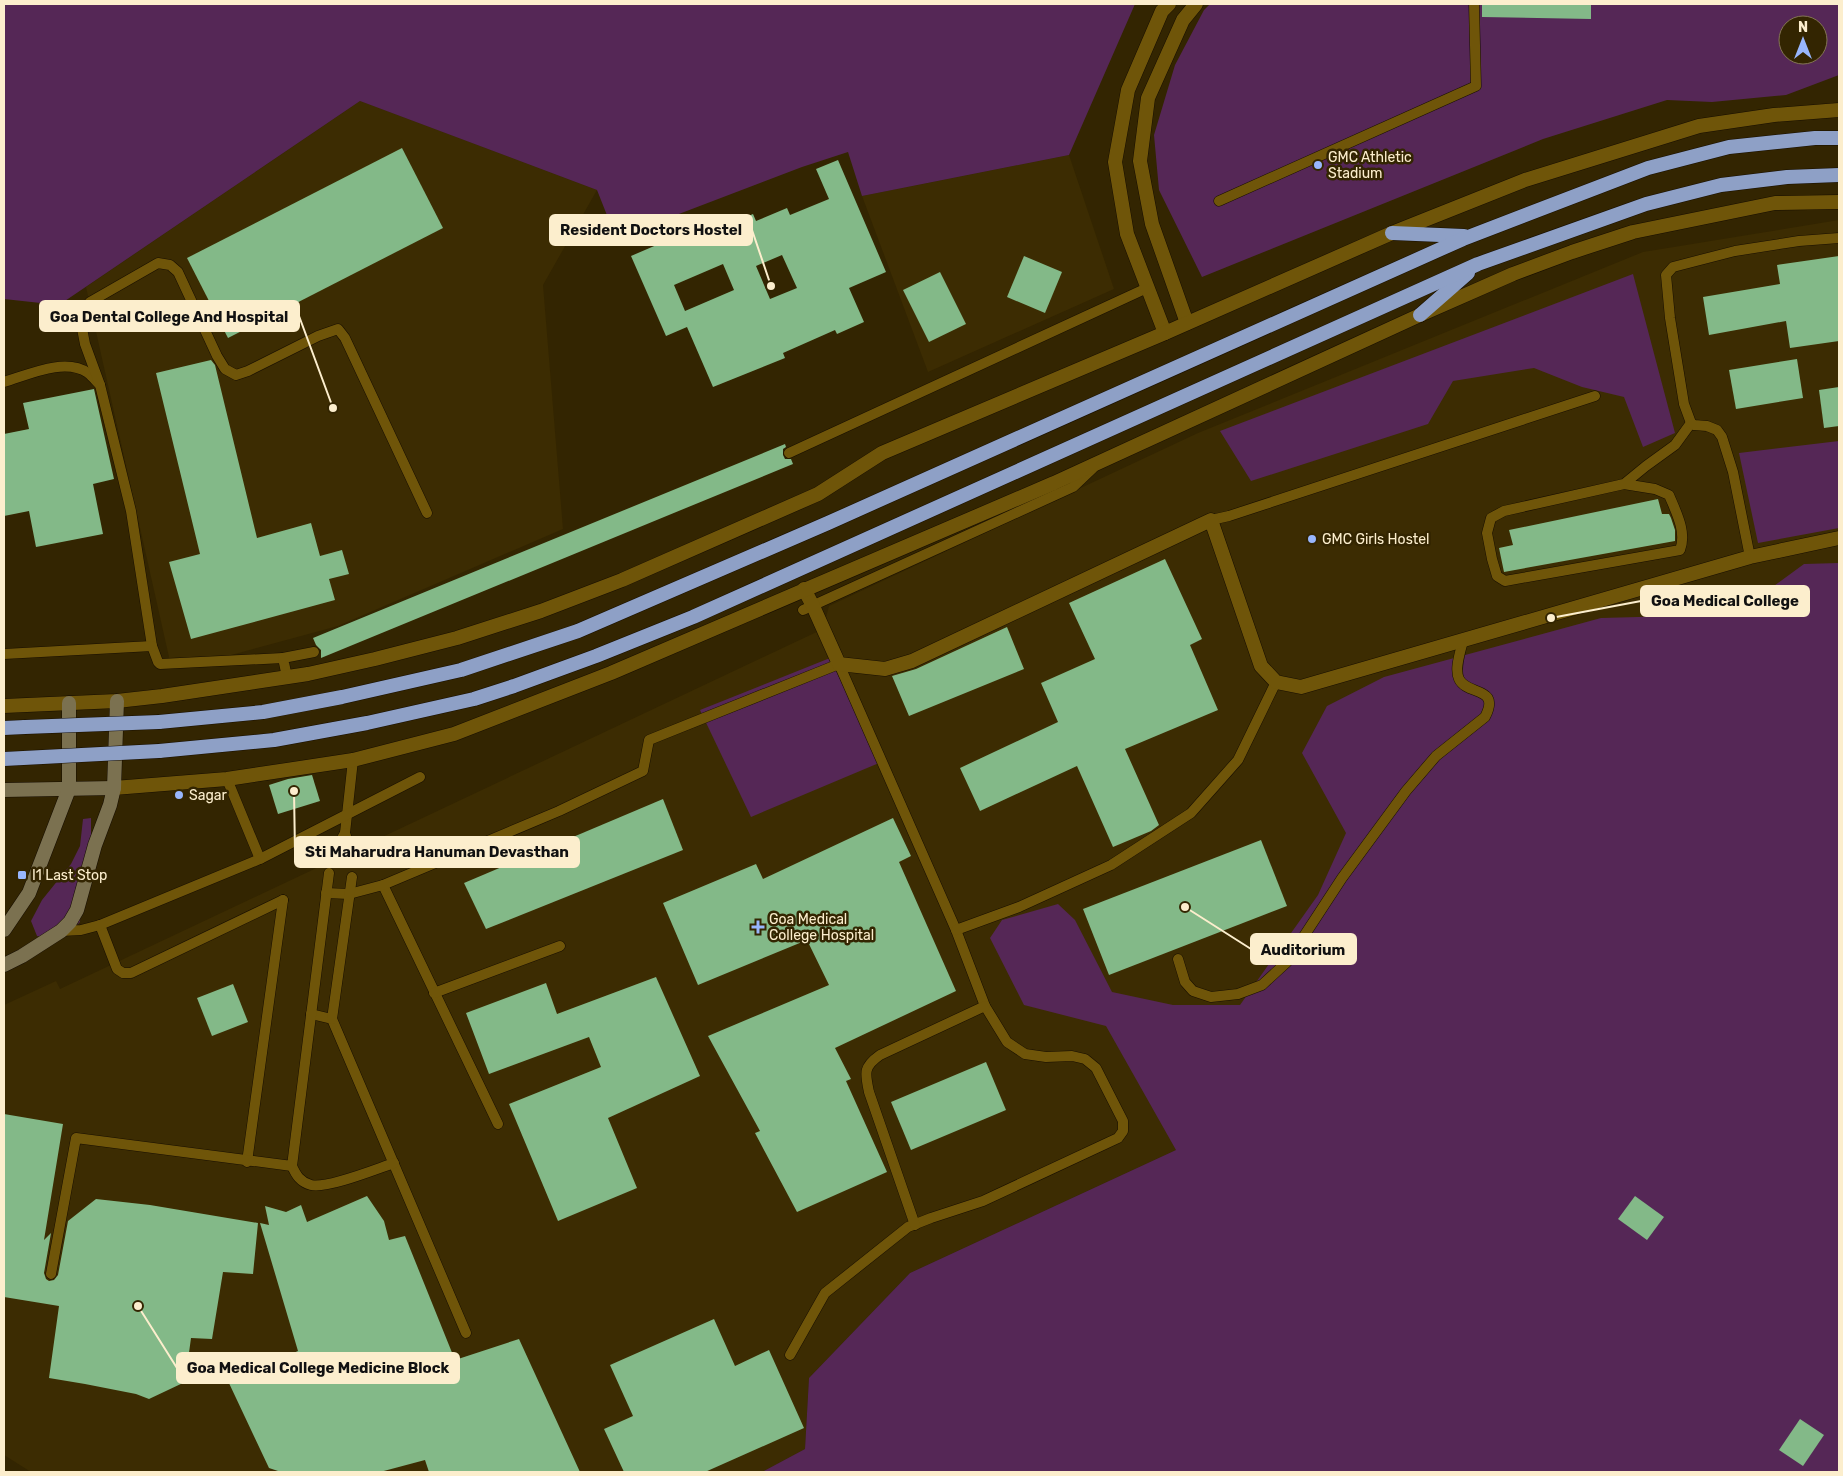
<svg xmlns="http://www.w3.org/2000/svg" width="1843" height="1476" font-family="Rubik,sans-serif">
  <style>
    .built { fill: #3c2c02 }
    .green { fill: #552756; fill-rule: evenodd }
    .building { fill: #83b988; fill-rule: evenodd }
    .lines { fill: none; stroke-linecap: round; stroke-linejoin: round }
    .service-casing { stroke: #170e00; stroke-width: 11 }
    .minor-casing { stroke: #170e00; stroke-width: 15 }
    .tertiary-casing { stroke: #170e00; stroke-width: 15 }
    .secondary-casing { stroke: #170e00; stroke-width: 15 }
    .trunk-casing { stroke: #170e00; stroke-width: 15 }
    .service { stroke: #6f5509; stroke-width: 10 }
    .minor { stroke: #6f5509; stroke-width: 14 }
    .tertiary { stroke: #6f5509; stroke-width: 14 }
    .secondary { stroke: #7b7150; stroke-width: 14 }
    .trunk { stroke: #8ea0c6; stroke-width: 14 }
    .trunk-bridge-casing { stroke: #170e00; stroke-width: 15; stroke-linecap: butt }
    .trunk-bridge { stroke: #8ea0c6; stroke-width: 14 }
    .poi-dot { fill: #98b6fd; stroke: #332501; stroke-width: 2 }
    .labels { text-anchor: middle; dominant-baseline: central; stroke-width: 5; stroke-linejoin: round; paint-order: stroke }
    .poi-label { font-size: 14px; fill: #fceecd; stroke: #332501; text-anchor: start }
    .leader { fill: none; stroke: #fceecd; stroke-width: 2 }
    .callout-dot { fill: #fceecd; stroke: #332501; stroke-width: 2 }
    .callout { fill: #fceecd; stroke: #fceecd; stroke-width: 2 }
    .callout-label { font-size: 15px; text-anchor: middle; font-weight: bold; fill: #111 }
  </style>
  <rect width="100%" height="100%" fill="#332501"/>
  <g class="built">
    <polygon points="360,101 597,190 543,285 563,529 338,626 202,663 171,666 86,287"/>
    <polygon points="1069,155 1114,289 928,372 862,196"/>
    <polygon points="1839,220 1839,720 1176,1150 910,1273 809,1378 805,1449 762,1472 31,1472 4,1455 4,1005 56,981 60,989 823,629 829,606 1198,433 1643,252"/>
  </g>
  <g class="green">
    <polygon points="4,4 1135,4 1069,155 862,196 848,152 802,167 616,238 597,190 360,101 59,305 4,299"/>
    <path d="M1210,4H1839V75L1786,95L1712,102L1667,100L1543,139L1202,277L1159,190L1154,135L1175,65L1204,10ZM1788,25H1818V55H1788Z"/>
    <polygon points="1633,274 1675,433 1643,447 1624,397 1582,387 1534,368 1453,381 1428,424 1251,481 1220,431"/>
    <polygon points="1839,441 1839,528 1758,543 1739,453"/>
    <polygon points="1839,563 1839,1472 762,1472 805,1449 809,1378 910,1273 1176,1150 1106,1026 1024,1005 990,938 1002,920 1058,904 1075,920 1112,992 1173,1005 1240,1005 1318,895 1346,833 1302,753 1327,706 1384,677 1601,618 1713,615 1767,591 1804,564"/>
    <polygon points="830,658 879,763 751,817 700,710"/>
    <path d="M91,818V846L81,898L80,922C66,937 57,941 37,936L31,921L42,900L71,864L80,846L83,819Z"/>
  </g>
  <g class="building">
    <polygon points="1482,4 1591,4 1591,19 1482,17"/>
    <polygon points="402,148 443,228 228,338 187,258"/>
    <path d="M838,160L886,272L849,288L864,322L837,334L835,330L783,353L785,358L713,387L687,327L666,336L631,256L703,225L707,234L753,214L756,221L787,208L790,215L829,199L816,169ZM782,255L797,288L770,299L756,266ZM723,264L734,290L685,311L674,285Z"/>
    <polygon points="1024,256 1062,272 1045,313 1007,297"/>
    <polygon points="1839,256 1839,341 1790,348 1786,321 1709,335 1703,297 1780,284 1777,265"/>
    <polygon points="940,272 966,324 929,342 903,290"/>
    <polygon points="1797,359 1803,398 1736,409 1729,370"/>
    <polygon points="211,360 215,365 257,538 311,523 320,556 342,550 349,574 329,579 335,600 191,639 169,562 200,554 156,373"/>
    <polygon points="1839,387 1839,426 1824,428 1819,390"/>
    <polygon points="94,389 114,479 93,484 103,534 36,547 29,511 4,516 4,434 29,429 23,403"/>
    <polygon points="785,444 786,447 783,449 783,455 785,459 791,459 793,464 321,658 321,650 316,645 313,638"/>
    <polygon points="1658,499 1662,514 1669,514 1671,518 1675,530 1675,541 1504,572 1499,548 1513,545 1509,530"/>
    <polygon points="1165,559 1202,639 1190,645 1218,710 1125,749 1159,825 1151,831 1113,847 1077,766 980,811 960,768 1058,722 1041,683 1095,659 1069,603"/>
    <polygon points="1007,627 1024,669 909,716 892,676 916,669"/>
    <polygon points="312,775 320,801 278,814 269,785 288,779"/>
    <polygon points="663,799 683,850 486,929 464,883"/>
    <polygon points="893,818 911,856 899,862 956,991 835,1048 851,1079 846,1081 887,1172 797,1212 755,1133 760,1131 708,1036 829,985 807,940 698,985 663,903 756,864 763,879"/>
    <polygon points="1261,840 1287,906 1109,975 1083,909"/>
    <polygon points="656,977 700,1076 608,1118 637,1188 558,1221 509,1104 601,1067 589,1037 489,1074 466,1013 546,983 557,1014"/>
    <polygon points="233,984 248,1022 212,1036 197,998"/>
    <polygon points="986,1062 1006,1110 911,1150 891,1102"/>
    <polygon points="4,1114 63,1124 44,1240 51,1233 44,1273 46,1279 49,1281 54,1280 58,1275 68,1221 96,1199 150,1205 258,1223 253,1274 223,1272 212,1339 191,1338 185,1382 149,1399 136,1394 85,1384 49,1378 59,1306 4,1297"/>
    <polygon points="367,1196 384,1221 389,1240 405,1236 455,1360 519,1339 580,1472 429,1472 425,1460 380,1472 281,1472 269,1468 228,1381 298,1351 260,1223 269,1225 265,1206 286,1212 301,1205 307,1222"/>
    <polygon points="1635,1196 1664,1217 1647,1240 1618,1219"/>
    <polygon points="714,1319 735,1366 769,1350 804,1428 705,1472 624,1472 604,1429 633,1416 610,1365"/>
    <polygon points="1800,1419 1824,1435 1803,1466 1779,1450"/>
  </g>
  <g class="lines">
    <defs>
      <g id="service">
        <polyline points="1219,201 1476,86 1474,4"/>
        <path d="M4,382C28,375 65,357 88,373C92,376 96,381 100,385L131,511L152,646L158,662L160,664L283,658"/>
        <polyline points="100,385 85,344 80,318 90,302 158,263 170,265 178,272 217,356 225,369 236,375 248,371 318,336 338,329 345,338 427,513"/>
        <polyline points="789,453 1147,288"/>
        <path d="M1624,484L1655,489L1669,495C1676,512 1687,532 1680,550L1505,581L1497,576L1492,559L1487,533L1491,518L1504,511L1624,484L1646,466L1675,445L1691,423"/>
        <polyline points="1211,520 1229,516 1595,396"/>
        <polyline points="1750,557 1733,472 1722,437 1717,430 1707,426 1694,425 1691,423 1684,404 1670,318 1666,275 1673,267 1735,251 1799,241 1839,238"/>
        <polyline points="803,610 1073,487 1093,468"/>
        <polyline points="4,654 152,646"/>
        <polyline points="287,677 283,658 314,652"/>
        <polyline points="227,779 260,859"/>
        <polyline points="351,852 345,833 353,760"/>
        <polyline points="328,863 345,833"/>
        <polyline points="383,885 498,1124"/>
        <polyline points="326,893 349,894 383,885 559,811 643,771 649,740 839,664 956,930 985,1006 1007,1042 1025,1054 1046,1057 1072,1056 1085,1059 1096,1068 1123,1121 1123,1131 1118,1138 983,1201 931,1218 908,1227 825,1293 790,1355"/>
        <polyline points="100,925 117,969 123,973 131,973 283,900"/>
        <polyline points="956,930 1019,907 1111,865 1191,813 1238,760 1276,682"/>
        <polyline points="61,931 81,930 100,925 260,859 420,777"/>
        <path d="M1178,959L1185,982L1193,991L1211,997L1238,994L1262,985L1287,962L1342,878L1406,791L1436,756L1485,717C1501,686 1467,696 1459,679C1454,668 1461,651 1463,640"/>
        <polyline points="434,993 560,946"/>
        <polyline points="311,1014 332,1019 466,1333"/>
        <polyline points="332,1019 352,877"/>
        <polyline points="247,1162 283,900"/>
        <path d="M292,1166C296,1175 300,1182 311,1185C327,1189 376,1169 394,1163"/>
        <path d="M915,1225L869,1092C865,1073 863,1067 880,1055L985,1006"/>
        <polyline points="51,1274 76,1138 292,1166 329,873"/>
      </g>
      <g id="minor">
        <polyline points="1187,323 1152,224 1140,161 1148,98 1183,20 1196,4"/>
        <polyline points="1165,333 1127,234 1115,162 1128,90 1162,11 1169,4"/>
        <polyline points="804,589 813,606 839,664 885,669 912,661 1211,520 1261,666 1276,682 1301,687 1750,557 1839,538"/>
      </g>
      <g id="tertiary">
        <polyline points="4,706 117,701 162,696 308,674 375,659 457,638 541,611 622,580 818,494 882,453 1165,333 1392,233 1525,180 1699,126 1774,115 1839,110"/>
        <polyline points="114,788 227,779 353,760 454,734 611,673 1054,483 1420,315 1513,274 1572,252 1633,232 1775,203 1839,202"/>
      </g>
      <g id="secondary">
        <polyline points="4,790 114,788"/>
        <polyline points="4,930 29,893 69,789 69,703"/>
        <polyline points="4,965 22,956 61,931 70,922 77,910 95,845 110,805 114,788 117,701"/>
      </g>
      <g id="trunk">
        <polyline points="1392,233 1464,236"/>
        <polyline points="1420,315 1468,273"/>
        <polyline points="159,722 263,712 342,697 461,670 578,631 828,523 1463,239 1648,168 1729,147 1815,138 1839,138"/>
        <polyline points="4,728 25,727"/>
        <polyline points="159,751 274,740 367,723 474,699 514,686 596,656 693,617 1478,264 1646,204 1721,185 1787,177 1839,175"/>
      </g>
    </defs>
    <use href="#service" class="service-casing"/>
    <use href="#minor" class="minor-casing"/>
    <use href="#tertiary" class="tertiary-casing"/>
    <use href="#secondary" class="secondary-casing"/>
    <use href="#trunk" class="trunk-casing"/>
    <use href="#service" class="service"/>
    <use href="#minor" class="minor"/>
    <use href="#tertiary" class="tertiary"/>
    <use href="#secondary" class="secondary"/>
    <use href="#trunk" class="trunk"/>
    <defs>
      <g id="trunk-bridge">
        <polyline points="25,727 159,722"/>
        <polyline points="4,759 159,751"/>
      </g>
    </defs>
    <use href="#trunk-bridge" class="trunk-bridge-casing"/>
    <use href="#trunk-bridge" class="trunk-bridge"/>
  </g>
  <g class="poi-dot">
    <circle cx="1318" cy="165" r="5"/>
    <circle cx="1312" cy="539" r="5"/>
    <circle cx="179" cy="795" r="5"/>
    <rect x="17" y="870" width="10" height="10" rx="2.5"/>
    <path d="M755.5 919.5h5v5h5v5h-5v5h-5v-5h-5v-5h5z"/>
  </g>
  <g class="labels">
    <g class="poi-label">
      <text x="1328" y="157">GMC Athletic<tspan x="1328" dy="16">Stadium</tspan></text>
      <text x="1322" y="539">GMC Girls Hostel</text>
      <text x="189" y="795">Sagar</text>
      <text x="32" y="875">I1 Last Stop</text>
      <text x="769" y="919">Goa Medical<tspan x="769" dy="16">College Hospital</tspan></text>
    </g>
  </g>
  <path class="leader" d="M771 286L752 230M333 408L299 316M1551 618L1641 601M294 791L295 852M1185 907L1251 949M138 1306L177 1368"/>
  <g class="callout-dot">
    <circle cx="771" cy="286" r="5"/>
    <circle cx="333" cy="408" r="5"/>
    <circle cx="1551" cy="618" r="5"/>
    <circle cx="294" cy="791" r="5"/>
    <circle cx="1185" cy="907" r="5"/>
    <circle cx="138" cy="1306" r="5"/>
  </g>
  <g class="callout">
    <rect x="550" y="215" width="202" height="30" rx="5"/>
    <rect x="40" y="301" width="259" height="30" rx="5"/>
    <rect x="1641" y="586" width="168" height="30" rx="5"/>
    <rect x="295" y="837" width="284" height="30" rx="5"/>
    <rect x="1251" y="934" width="105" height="30" rx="5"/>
    <rect x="177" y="1353" width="282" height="30" rx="5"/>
  </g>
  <g class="callout-label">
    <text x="651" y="235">Resident Doctors Hostel</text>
    <text x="169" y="322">Goa Dental College And Hospital</text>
    <text x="1725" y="606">Goa Medical College</text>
    <text x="437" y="857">Sti Maharudra Hanuman Devasthan</text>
    <text x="1303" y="955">Auditorium</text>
    <text x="318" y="1373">Goa Medical College Medicine Block</text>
  </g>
  <rect width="1843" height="1476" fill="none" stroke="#fceecd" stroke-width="10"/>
  <g transform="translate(1803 40)"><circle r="24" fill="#332501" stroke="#837553"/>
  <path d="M0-4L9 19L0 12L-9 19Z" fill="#98b6fd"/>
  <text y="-8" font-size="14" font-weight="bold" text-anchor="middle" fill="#fceecd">N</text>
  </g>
</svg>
